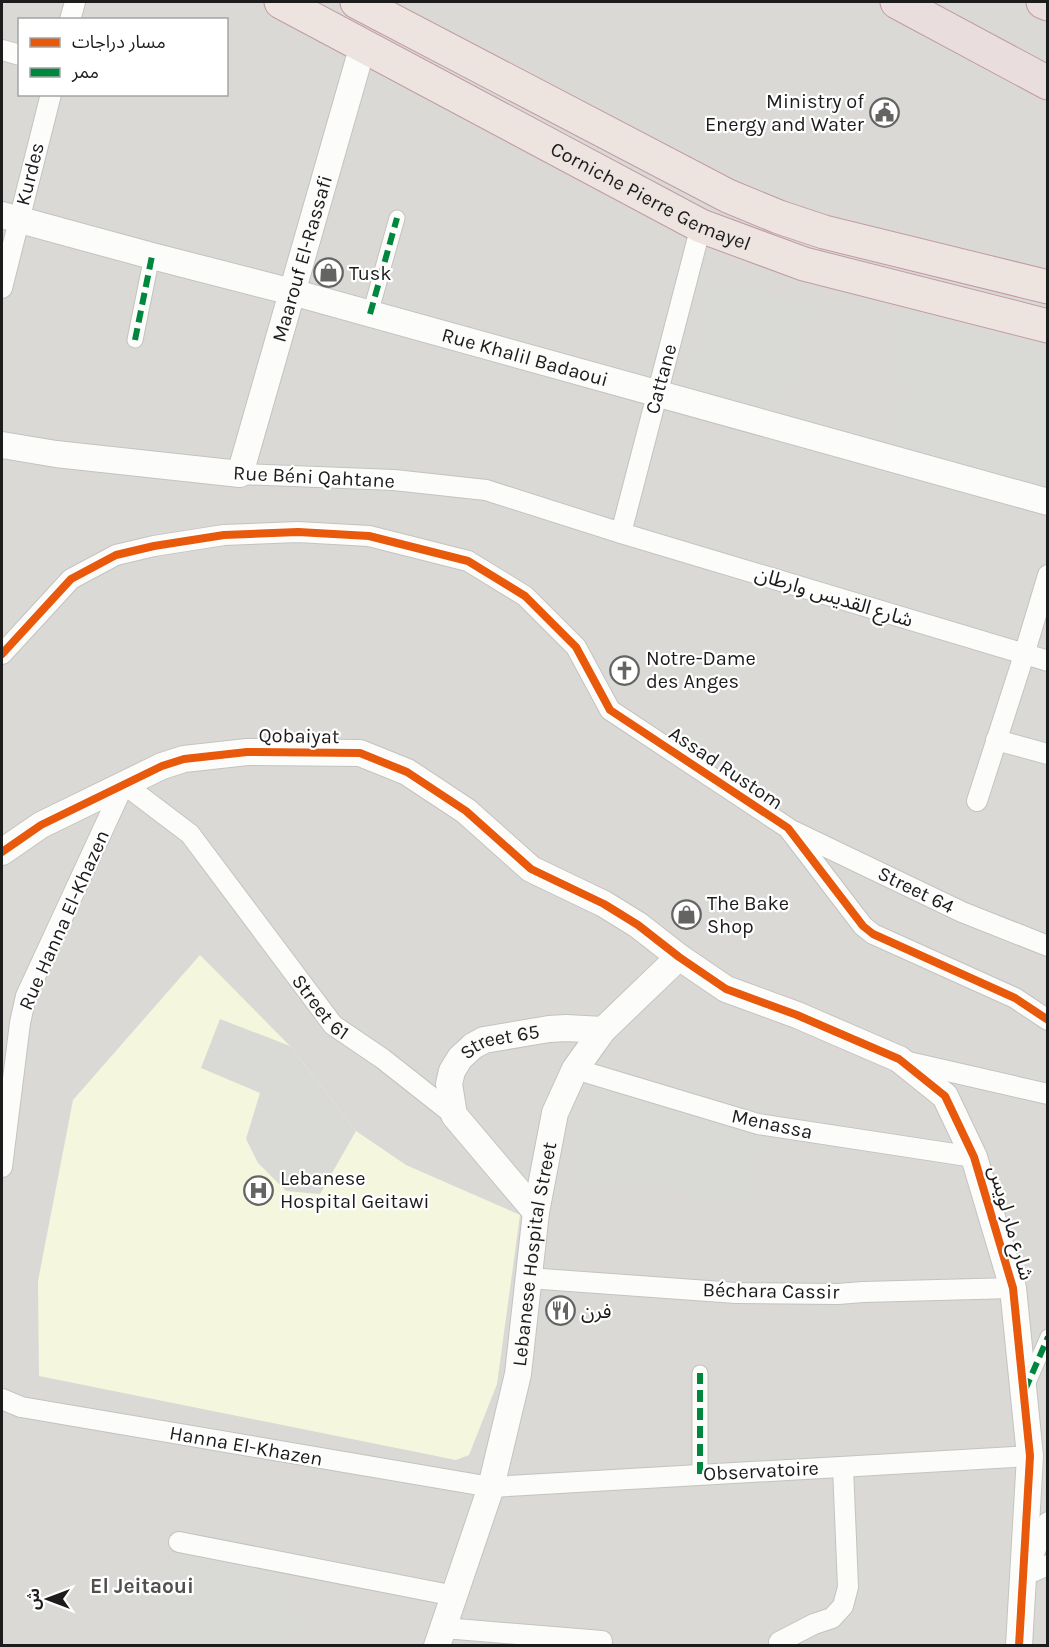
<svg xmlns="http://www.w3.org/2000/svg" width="1049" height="1647" font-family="Karla,'Noto Sans Arabic',sans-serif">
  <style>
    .residential { fill: #dad9d6; fill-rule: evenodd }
    .education { fill: #f5f6de }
    .parking { fill: #d9d9d6 }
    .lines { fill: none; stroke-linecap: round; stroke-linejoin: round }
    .pedestrian-casing { stroke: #c3c3c0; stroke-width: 17 }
    .minor-casing { stroke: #c3c3c0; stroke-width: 22 }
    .tertiary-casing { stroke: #c3c3c0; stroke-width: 28 }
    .trunk-casing { stroke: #c29ba3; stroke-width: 35 }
    .motorway-casing { stroke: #c29ba3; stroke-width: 35 }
    .pedestrian { stroke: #fcfcfb; stroke-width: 15 }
    .minor { stroke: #fcfcfb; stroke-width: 20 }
    .tertiary { stroke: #fcfcfb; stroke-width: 26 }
    .trunk { stroke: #ede4e0; stroke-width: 33 }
    .motorway { stroke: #eaddde; stroke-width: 33 }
    .quiet { stroke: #00873e; stroke-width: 6; stroke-dasharray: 12 6; stroke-linecap: butt }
    .cycleway-casing { stroke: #fff; stroke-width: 11 }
    .cycleway { stroke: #e8590c; stroke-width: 8 }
    .labels { text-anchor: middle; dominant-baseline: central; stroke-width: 4.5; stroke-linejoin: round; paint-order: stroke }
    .poi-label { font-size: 20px; fill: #1c1c1c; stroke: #fff; text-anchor: start }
    .street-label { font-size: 20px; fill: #1c1c1c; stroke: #fff }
    .neighbourhood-label { font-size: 21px; font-weight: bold; fill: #4f4f4f; stroke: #fff }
  </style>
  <rect width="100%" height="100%" fill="#ebeae4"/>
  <path class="residential" d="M2,2H1047V1645L2,1646ZM20,20H226V94H20Z"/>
  <polygon class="education" points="200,955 290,1046 356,1131 406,1165 520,1215 497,1384 469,1455 456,1460 39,1376 38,1281 73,1100"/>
  <g class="parking">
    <polygon points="712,279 813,304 787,408 687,383"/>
    <polygon points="900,309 1047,349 1047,487 889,443 906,380 883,373"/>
    <polygon points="220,1019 290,1046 356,1131 320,1194 286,1191 258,1163 246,1139 260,1093 201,1068"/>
    <polygon points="1033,1064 1047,1068 1047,1084 1030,1080"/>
    <polygon points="589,1084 624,1092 717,1099 772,1110 749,1198 716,1197 569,1177"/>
    <polygon points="170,1551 289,1575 282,1610 299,1614 293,1644 297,1645 161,1645"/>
  </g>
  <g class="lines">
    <defs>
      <g id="pedestrian">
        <polyline points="370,314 397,218"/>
        <polyline points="135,340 152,256"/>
        <polyline points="1026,1387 1048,1337"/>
        <polyline points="700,1474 700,1373"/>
      </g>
      <g id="minor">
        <polyline points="70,20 75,2"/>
        <polyline points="2,50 20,55"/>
        <polyline points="2,288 51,94"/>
        <polyline points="240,474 394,480 486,490 621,533 1048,661"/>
        <polyline points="621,533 701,226"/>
        <polyline points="2,654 71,579 116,555 154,546 224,535 298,532 369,536 468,561 525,596 576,647 610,710 788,828 863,926 873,934 1015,998 1048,1020"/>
        <polyline points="996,740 1048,754"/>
        <polyline points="977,801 1024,655 1048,575"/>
        <polyline points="793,831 962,912 1048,946"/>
        <polyline points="904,1061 1048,1094"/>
        <polyline points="575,1069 758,1124 974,1157"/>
        <path id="s1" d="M2,1167L20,1023L26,996L124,784L190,834L333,1025L383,1059L454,1115"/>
        <polyline points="528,1278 736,1293 838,1294 863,1292 1013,1288"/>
        <polyline points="2,1399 21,1407 491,1487 1030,1456"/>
        <polyline points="179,1542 455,1596"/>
        <polyline points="1027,1568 1048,1522"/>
        <polyline points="1023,1576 1048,1565"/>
        <polyline points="444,1628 602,1641"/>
        <polyline points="779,1642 814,1624 832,1618 843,1606 848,1587 843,1467"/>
      </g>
      <g id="tertiary">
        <path id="s2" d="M2,215L152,256L292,292L1048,502"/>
        <path id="s3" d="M2,445L56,454L240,474L363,45"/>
        <polyline points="2,852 41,825 162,766 184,759 247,752 360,753 407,772 466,811 531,869 604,904 638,925 679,957 726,989 797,1015 899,1059 945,1096 974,1157 1013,1288 1030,1456 1019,1646"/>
        <path id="s4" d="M536,1212L454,1115L449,1084L452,1071L460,1058L473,1046L484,1040L549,1029L566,1028L603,1030"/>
        <path id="s5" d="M437,1646L491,1487L518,1374L536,1212L555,1113L575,1069L603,1030L679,957"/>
      </g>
      <g id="trunk">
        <path id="s6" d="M281,2L701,226L804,264L1048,326"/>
        <polyline points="357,2 728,196 779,217 824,232 1048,287"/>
      </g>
      <g id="motorway">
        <polyline points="897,2 1048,83"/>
        <polyline points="1043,2 1048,4"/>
      </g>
    </defs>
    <use href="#pedestrian" class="pedestrian-casing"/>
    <use href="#minor" class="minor-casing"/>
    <use href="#tertiary" class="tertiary-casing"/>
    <use href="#trunk" class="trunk-casing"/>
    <use href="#motorway" class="motorway-casing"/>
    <use href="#pedestrian" class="pedestrian"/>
    <use href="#minor" class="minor"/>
    <use href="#tertiary" class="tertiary"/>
    <use href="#trunk" class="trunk"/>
    <use href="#motorway" class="motorway"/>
    <g class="quiet">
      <polyline points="370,314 397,218"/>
      <polyline points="135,340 152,256"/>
      <polyline points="1025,1390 1048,1337"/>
      <polyline points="700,1474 700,1373"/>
    </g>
    <defs>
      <g id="cycleway">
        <polyline points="2,654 71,579 116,555 154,546 224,535 298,532 369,536 468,561 525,596 576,647 610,710 788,828 863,926 873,934 1015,998 1048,1020"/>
        <polyline points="2,852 41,825 162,766 184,759 247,752 360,753 407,772 466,811 531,869 604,904 638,925 679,957 726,989 797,1015 899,1059 945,1096 974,1157 1013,1288 1030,1456 1019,1646"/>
      </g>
    </defs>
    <use href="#cycleway" class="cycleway-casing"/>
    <use href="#cycleway" class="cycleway"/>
  </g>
  <defs>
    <symbol id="civic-ring" viewBox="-11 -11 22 22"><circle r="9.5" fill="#fff" stroke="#646462" stroke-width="1.5"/><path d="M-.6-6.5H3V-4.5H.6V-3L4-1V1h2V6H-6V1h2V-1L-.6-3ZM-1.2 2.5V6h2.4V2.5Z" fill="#646462"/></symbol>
    <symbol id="shop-ring" viewBox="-11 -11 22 22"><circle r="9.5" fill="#fff" stroke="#646462" stroke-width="1.5"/><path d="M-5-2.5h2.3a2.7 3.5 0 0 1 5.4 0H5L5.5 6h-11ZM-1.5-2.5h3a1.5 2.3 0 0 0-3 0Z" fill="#646462"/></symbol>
    <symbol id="church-ring" viewBox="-11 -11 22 22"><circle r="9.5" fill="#fff" stroke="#646462" stroke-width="1.5"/><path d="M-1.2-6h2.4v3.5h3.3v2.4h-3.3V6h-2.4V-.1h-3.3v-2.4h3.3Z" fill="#646462"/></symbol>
    <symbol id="hospital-ring" viewBox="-11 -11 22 22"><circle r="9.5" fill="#fff" stroke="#646462" stroke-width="1.5"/><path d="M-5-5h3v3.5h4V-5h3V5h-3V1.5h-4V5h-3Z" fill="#646462"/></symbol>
    <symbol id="restaurant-ring" viewBox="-11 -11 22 22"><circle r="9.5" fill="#fff" stroke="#646462" stroke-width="1.5"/><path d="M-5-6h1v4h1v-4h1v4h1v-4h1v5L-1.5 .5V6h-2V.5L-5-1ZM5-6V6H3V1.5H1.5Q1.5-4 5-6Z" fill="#646462"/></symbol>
  </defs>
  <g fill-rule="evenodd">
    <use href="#civic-ring" x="868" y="96" width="33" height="33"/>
    <use href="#shop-ring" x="312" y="256" width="33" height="33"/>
    <use href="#church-ring" x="608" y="654" width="33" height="33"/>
    <use href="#shop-ring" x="670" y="898" width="33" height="33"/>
    <use href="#hospital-ring" x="242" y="1174" width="33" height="33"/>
    <use href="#restaurant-ring" x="544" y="1294" width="33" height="33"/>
  </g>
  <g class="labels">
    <g class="poi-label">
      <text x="864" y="101" text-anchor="end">Ministry of<tspan x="864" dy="23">Energy and Water</tspan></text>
      <text x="349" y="273">Tusk</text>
      <text x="646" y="658">Notre-Dame<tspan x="646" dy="23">des Anges</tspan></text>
      <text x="707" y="903">The Bake<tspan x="707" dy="23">Shop</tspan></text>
      <text x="280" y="1178">Lebanese<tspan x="280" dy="23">Hospital Geitawi</tspan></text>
      <text x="581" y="1311">فرن</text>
    </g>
    <g class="street-label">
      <text transform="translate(30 174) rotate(-76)">Kurdes</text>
      <text stroke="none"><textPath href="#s6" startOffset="418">Corniche Pierre Gemayel</textPath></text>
      <text stroke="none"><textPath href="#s3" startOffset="464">Maarouf El-Rassafi</textPath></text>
      <text stroke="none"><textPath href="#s2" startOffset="542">Rue Khalil Badaoui</textPath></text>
      <text transform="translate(661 379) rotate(-75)">Cattane</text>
      <text transform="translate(314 477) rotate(3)">Rue Béni Qahtane</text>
      <text transform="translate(834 597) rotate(17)">شارع القديس وارطان</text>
      <text transform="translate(299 736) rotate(1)">Qobaiyat</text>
      <text transform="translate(726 768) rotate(34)">Assad Rustom</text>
      <text transform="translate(916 890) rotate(26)">Street 64</text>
      <text transform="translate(64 920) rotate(-66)">Rue Hanna El-Khazen</text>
      <text stroke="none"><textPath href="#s1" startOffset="706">Street 61</textPath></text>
      <text stroke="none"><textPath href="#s4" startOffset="232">Street 65</textPath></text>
      <text transform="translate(772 1124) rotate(12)">Menassa</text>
      <text transform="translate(1011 1223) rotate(74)">شارع مار لويس</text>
      <text stroke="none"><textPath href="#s5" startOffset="405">Lebanese Hospital Street</textPath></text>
      <text transform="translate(771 1291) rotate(1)">Béchara Cassir</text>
      <text transform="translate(246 1446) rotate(10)">Hanna El-Khazen</text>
      <text transform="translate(761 1471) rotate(-3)">Observatoire</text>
    </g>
    <g class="neighbourhood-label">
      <text x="142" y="1586">El Jeitaoui</text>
    </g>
  </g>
  <rect width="1049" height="1647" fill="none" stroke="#1c1c1c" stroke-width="6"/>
  <rect x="18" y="18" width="210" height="78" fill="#ffffff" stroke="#a4a4a4" stroke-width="1.5"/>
  <rect x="30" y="38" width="30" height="9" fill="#e8590c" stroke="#a4a4a4" stroke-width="1.5"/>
  <text x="72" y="48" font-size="18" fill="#1c1c1c">مسار دراجات</text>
  <rect x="30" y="68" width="30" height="9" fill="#00873e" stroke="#a4a4a4" stroke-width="1.5"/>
  <text x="72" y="78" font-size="18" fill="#1c1c1c">ممر</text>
  <g transform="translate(48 1599) rotate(270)" stroke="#ffffff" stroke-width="4.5" paint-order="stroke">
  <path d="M0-4.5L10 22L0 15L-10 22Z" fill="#1c1c1c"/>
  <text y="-9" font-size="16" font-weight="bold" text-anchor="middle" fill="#1c1c1c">ش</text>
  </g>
</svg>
